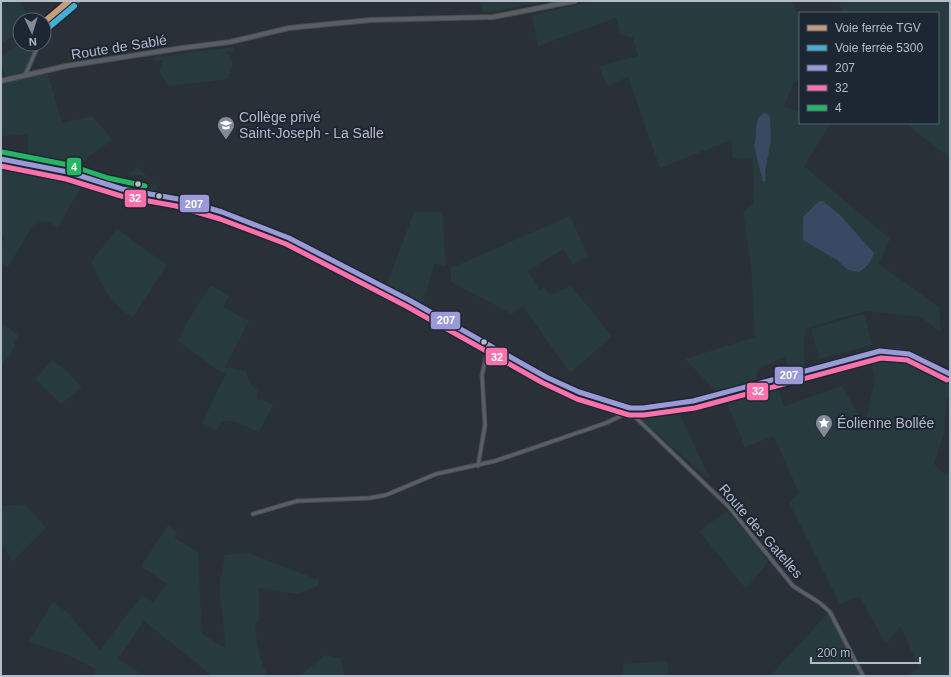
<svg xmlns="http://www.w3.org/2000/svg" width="951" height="677" font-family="Arial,sans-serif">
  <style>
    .green { fill: #273a3e }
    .water { fill: #384963 }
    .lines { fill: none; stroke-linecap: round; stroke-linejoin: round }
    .street-casing { stroke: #484c53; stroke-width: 5 }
    .secondary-casing { stroke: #484c53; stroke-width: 6 }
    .street { stroke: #5a5e66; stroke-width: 3 }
    .secondary { stroke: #595d64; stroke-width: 4 }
    .bus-1-casing { stroke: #1d2633; stroke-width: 8 }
    .bus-2-casing { stroke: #1d2633; stroke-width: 8 }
    .bus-3-casing { stroke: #1d2633; stroke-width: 8 }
    .bus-1 { stroke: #9a9ad9; stroke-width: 5 }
    .bus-2 { stroke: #fb71ac; stroke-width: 5 }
    .bus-3 { stroke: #26b663; stroke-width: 5 }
    .rail-1-casing { stroke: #1d2633; stroke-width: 9 }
    .rail-2-casing { stroke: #1d2633; stroke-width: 9 }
    .rail-1 { stroke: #c69c79; stroke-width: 6 }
    .rail-2 { stroke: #46aed5; stroke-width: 6 }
    .bus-dot { fill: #b4bcc9; stroke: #1d2633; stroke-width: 1.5 }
    .labels { text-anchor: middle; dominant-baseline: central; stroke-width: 4; stroke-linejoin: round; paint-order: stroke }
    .street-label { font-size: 14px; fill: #b4bcc9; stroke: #1d2633 }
    .poi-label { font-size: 14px; fill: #b4bcc9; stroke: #1d2633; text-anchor: start }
    .line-badge { stroke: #1d2633; stroke-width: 1.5 }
    .badge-label { font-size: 11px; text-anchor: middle; font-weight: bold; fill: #fff }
  </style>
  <rect width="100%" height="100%" fill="#2a3038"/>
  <g class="green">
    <polygon points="1,1 21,1 28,20 20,20 20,32 1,44"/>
    <polygon points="479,1 551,1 483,13"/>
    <polygon points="591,1 791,1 800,17 800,80 793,83 784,107 800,111 800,123 831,123 804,166 890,239 879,264 939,307 941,332 921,317 865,311 805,329 804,368 789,372 785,357 758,369 756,381 717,392 685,359 755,337 751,268 743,211 753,204 754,184 752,158 733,159 731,140 660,168 628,77 607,86 599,66 638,56 633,38 620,35 616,18 538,46 532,16"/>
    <polygon points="839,1 950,1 950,158 905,123 938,123 938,13 842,13"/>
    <path d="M20,44H31L35,56L30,67L31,70L46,67L62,123L93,116L112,140C96,153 83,156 75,177L86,181L73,200L58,228L46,221L33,225L8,267L1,263V242L4,239L1,232V159L28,163L27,135L1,136V80L6,78L1,65V56Z"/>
    <path d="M233,47L234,51L226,52C234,60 234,67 228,76L229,79L169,86C163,76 155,73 164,60L154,61L152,58Z"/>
    <polygon points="137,167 158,187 154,191 150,189 154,184 142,175 132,175 121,185"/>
    <polygon points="414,212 442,212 446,266 434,264 423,304 387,284"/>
    <polygon points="570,216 588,256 573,264 563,249 528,271 540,290 544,287 550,295 571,286 612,336 570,373 523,306 512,314 451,282 451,268"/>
    <path d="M117,229L167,265L133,317C111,305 102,285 91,262Z"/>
    <path d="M211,285L229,296L223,307L249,321L225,367L247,371C246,380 251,386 258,391L257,398L273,405L259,432L236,422L222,421L217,430L202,423L226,373L219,371L178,341L187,322Z"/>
    <polygon points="864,314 872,345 819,359 811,329"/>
    <polygon points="1,322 18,335 11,354 1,365"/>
    <polygon points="898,359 950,380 950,399 946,399 945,431 934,464 943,473 950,472 950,676 906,676 919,669 901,626 886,644 859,596 840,604 789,503 799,493 774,436 745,447 725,398 776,382 784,406 842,386 865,426 875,378 870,360"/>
    <polygon points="52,360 66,370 82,388 61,404 35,379"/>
    <polygon points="677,408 707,473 711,477 707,478 638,416 638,413"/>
    <polygon points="25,504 46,528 13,561 1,544 1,506"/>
    <polygon points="727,511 758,546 768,562 746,589 699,531"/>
    <path d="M168,525L177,531L175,538L198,552L202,634L226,648L219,589L225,555L248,553L319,580L318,586L297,594L259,588V620L255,624C257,643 258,660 269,676H210V674L144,621L118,659L145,676H93L96,669L65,654L28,642L53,602L67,612L100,650L142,595L153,602L167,584L141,566Z"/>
    <polygon points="828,613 860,676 770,676"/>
    <polygon points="325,655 341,658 344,676 300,676"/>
    <polygon points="667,661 669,676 622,676 623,664"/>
  </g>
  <g class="water">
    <path d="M764,113L769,115L770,118L771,141L765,171L766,180L763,182L754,146C759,136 752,119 764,113Z"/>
    <path d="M823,201L840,215L874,253C872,261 866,268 859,272L848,270L837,260L803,240V217L818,202Z"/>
  </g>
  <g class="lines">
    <defs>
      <g id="street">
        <polyline points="44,35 55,21 78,1"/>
        <polyline points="25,75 39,44"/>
        <polyline points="631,411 634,416 729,507 793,586 820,603 830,612 863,676"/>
        <polyline points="478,466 485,425 482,375 489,343"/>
        <polyline points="253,514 297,501 370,498 386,495 436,474 495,461 606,423 631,411"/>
      </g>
      <g id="secondary">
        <polyline points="1,81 66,66 182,48 230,42 289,28 371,20 493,17 575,1"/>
        <path d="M1,159L68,172L122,189L178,199L222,212L289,238L409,300L546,377L579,392L630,408H643L693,401L880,351C913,349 922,360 950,374"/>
      </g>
    </defs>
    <use href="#street" class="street-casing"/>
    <use href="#secondary" class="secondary-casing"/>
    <use href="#street" class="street"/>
    <use href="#secondary" class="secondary"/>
    <defs>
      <polyline id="bus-1" points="1,159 68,172 122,189 178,199 222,212 289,238 409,300 546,377 579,392 630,408 643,408 693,401 880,351 909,354 950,374"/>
      <polyline id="bus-2" points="1,166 66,179 121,196 176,206 220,219 286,244 406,306 543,383 577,399 629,415 644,415 695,408 881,358 907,360 947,380"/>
      <polyline id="bus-3" points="2,152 69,165 108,178 145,186"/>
    </defs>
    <use href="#bus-1" class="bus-1-casing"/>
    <use href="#bus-2" class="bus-2-casing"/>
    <use href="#bus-3" class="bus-3-casing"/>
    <use href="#bus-1" class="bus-1"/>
    <use href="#bus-2" class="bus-2"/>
    <use href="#bus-3" class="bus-3"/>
    <defs>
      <polyline id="rail-1" points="44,22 69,1"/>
      <polyline id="rail-2" points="49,27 74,6"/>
    </defs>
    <use href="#rail-1" class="rail-1-casing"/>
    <use href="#rail-2" class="rail-2-casing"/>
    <use href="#rail-1" class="rail-1"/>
    <use href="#rail-2" class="rail-2"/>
  </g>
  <defs>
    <symbol id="school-pin" viewBox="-11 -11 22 30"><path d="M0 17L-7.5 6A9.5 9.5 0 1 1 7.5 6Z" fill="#848b96" stroke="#1d2633"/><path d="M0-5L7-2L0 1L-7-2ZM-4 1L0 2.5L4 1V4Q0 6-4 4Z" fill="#fff"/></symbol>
    <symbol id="sight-pin" viewBox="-11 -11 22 30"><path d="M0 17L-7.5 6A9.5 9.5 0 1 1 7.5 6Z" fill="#848b96" stroke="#1d2633"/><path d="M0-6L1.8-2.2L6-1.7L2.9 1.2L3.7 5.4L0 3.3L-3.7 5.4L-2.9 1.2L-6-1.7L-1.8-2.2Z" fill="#fff"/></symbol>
  </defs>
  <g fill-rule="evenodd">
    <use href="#school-pin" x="216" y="115" width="20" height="27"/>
    <use href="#sight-pin" x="814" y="413" width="20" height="27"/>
  </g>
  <g class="bus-dot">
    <circle cx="138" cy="184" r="3.5"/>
    <circle cx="159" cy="196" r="3.5"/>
    <circle cx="484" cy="342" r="3.5"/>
  </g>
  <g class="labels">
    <g class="street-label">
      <text transform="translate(119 47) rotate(-9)">Route de Sablé</text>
      <text transform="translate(761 531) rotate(49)">Route des Gatelles</text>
    </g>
    <g class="poi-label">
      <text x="239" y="117">Collège privé<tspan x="239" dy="16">Saint-Joseph - La Salle</tspan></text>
      <text x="837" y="423">Éolienne Bollée</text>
    </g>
  </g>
  <g class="line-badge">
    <rect x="66" y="157" width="16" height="19" rx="4" fill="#26b663"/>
    <rect x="124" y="189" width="23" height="19" rx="4" fill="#fb71ac"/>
    <rect x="179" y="194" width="31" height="19" rx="4" fill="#9a9ad9"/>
    <rect x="430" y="311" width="31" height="19" rx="4" fill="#9a9ad9"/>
    <rect x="485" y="347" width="23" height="19" rx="4" fill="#fb71ac"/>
    <rect x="774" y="366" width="30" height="19" rx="4" fill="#9a9ad9"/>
    <rect x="746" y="382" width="23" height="19" rx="4" fill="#fb71ac"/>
  </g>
  <g class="badge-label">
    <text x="74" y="171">4</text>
    <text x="135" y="202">32</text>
    <text x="194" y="208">207</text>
    <text x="446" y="324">207</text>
    <text x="497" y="361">32</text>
    <text x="789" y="379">207</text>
    <text x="758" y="395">32</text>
  </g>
  <rect width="951" height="677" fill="none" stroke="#b4bcc9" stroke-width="4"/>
  <rect x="799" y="12" width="140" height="112" fill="#1d2633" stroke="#59626f"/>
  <rect x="807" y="25" width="20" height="6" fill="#c69c79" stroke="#59626f"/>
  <text x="835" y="32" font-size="12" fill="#b4bcc9">Voie ferrée TGV</text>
  <rect x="807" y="45" width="20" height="6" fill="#46aed5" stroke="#59626f"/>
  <text x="835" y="52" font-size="12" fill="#b4bcc9">Voie ferrée 5300</text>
  <rect x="807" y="65" width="20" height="6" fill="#9a9ad9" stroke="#59626f"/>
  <text x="835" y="72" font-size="12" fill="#b4bcc9">207</text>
  <rect x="807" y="85" width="20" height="6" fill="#fb71ac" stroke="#59626f"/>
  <text x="835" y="92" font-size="12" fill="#b4bcc9">32</text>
  <rect x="807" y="105" width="20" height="6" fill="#26b663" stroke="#59626f"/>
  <text x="835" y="112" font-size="12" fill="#b4bcc9">4</text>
  <g transform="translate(32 32) rotate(176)"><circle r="19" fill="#1d2633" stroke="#59626f"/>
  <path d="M0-3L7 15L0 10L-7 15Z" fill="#848b96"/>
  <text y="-6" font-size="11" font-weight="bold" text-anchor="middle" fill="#b4bcc9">N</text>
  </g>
  <path d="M811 657v6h109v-6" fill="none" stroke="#b4bcc9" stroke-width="2"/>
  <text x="817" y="657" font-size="12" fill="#b4bcc9" stroke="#1d2633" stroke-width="3" paint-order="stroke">200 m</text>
</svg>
